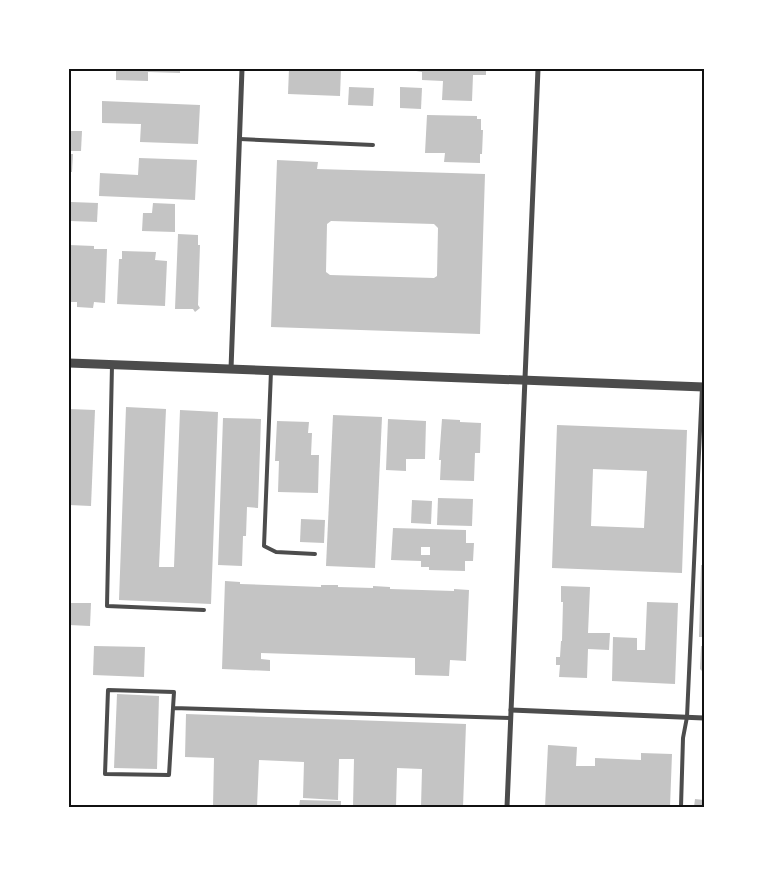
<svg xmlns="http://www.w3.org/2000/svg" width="773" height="876" font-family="'Noto Sans',sans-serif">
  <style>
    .building { fill: #c4c4c4; fill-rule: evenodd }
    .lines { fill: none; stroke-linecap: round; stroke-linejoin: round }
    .service { stroke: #4c4c4c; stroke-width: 4 }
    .minor { stroke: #4c4c4c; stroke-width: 5 }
    .tertiary { stroke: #4c4c4c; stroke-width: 9 }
    .neatline { fill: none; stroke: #111; stroke-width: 2 }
  </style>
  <rect width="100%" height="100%" fill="#fff"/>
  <g class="building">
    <polygon points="104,69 180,69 180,73 148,72 148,81 116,80 116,71 104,70"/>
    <polygon points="289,69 341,69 340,96 288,94"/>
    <polygon points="416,69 486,69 486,75 473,75 472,101 442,100 443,81 422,80 422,72 416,71"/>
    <polygon points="349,87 374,88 373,106 348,105"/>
    <polygon points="400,87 422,88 421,109 400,108"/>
    <polygon points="102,101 200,105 198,144 140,142 141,124 102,123"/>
    <polygon points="427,115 477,116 477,119 481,119 481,130 483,130 482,154 480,154 480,163 444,162 445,153 425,153"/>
    <polygon points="69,131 82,131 81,151 69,151"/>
    <polygon points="69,154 73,154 72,172 69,172"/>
    <polygon points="139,158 197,160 195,200 99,196 100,173 138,175"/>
    <path d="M277,160L318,162L317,169L485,174L480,334L271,327ZM331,221L434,224L438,228L437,276L434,278L330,275L326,272L327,224Z"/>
    <polygon points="71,202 98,203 97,222 70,221"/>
    <polygon points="153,203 175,204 175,232 142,231 143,213 152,213"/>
    <polygon points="178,234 198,235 198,245 200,245 198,305 200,308 195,312 193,309 175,309"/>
    <polygon points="69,245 94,246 94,249 107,249 105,303 94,302 93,308 77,307 77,302 69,302"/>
    <polygon points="122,251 156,252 155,260 167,261 165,306 117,304 119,259 122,259"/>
    <polygon points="126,407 166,409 159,567 174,567 180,410 218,412 211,604 119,600"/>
    <polygon points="69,409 95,410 91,506 69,505"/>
    <polygon points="333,415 382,417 375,568 326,566"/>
    <polygon points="223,418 261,419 258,508 247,507 246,536 243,536 242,566 218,565"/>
    <polygon points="388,419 426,421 425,459 406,459 406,471 386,470"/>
    <polygon points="442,419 460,420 460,422 481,423 480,453 475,453 474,481 440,480 441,460 439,460"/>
    <polygon points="277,421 309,422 308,433 312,433 311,455 319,455 318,493 278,492 279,461 275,461"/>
    <path d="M557,425L687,430L682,573L552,568ZM593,469L647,471L644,528L591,526Z"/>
    <polygon points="438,498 473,499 472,526 437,525"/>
    <polygon points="412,500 432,501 431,524 411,523"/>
    <polygon points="301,519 325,520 324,543 300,542"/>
    <path d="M393,528L466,530V543H474L473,561H465V571L429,570V567H421V561L391,560ZM421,547H430V555H421Z"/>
    <polygon points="701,565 704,565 704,637 699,637"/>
    <polygon points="225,581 240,582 240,584 321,587 321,585 338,585 338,587 373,588 373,586 390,587 390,589 454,591 454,589 469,590 466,661 450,660 449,676 415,675 415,658 261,653 261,659 270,660 270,671 222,669"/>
    <polygon points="561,586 590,587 588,633 610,633 609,650 588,649 587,678 559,677 560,665 556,665 556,657 560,657 561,641 562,641 563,602 561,602"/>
    <polygon points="647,602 678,603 675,684 612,681 613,637 637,638 637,650 645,650"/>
    <polygon points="69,603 91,603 90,626 69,625"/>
    <polygon points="94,646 145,647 144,677 93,675"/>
    <polygon points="701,646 704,646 704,673 700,669"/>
    <polygon points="117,694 159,696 157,769 114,768"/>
    <polygon points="186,714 466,724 463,807 421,807 422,769 397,768 396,807 353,807 354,759 339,759 338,800 303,798 304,762 259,760 257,807 213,807 214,758 185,757"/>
    <polygon points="548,745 577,747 576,766 595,766 595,758 641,760 641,753 672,754 670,807 545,807"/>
    <polygon points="695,799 704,800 704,807 694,807"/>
    <polygon points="300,800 341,801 341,807 299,807"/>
  </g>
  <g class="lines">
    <g class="service">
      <polyline points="240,139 373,145"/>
      <polyline points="112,365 107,606 204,610"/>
      <polyline points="271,371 264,546 276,552 315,554"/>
      <polyline points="173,708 174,692 108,690 105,774 169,775 173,708 511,718"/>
      <polyline points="681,807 683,738 687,717 702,387"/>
    </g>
    <g class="minor">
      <polyline points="231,369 242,69"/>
      <polyline points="511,710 704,718"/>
      <polyline points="507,807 538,69"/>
    </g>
    <polyline class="tertiary" points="69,363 704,387"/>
  </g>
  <rect width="773" height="876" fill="none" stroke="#ffffff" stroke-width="140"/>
  <rect x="70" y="70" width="633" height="736" class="neatline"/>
</svg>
